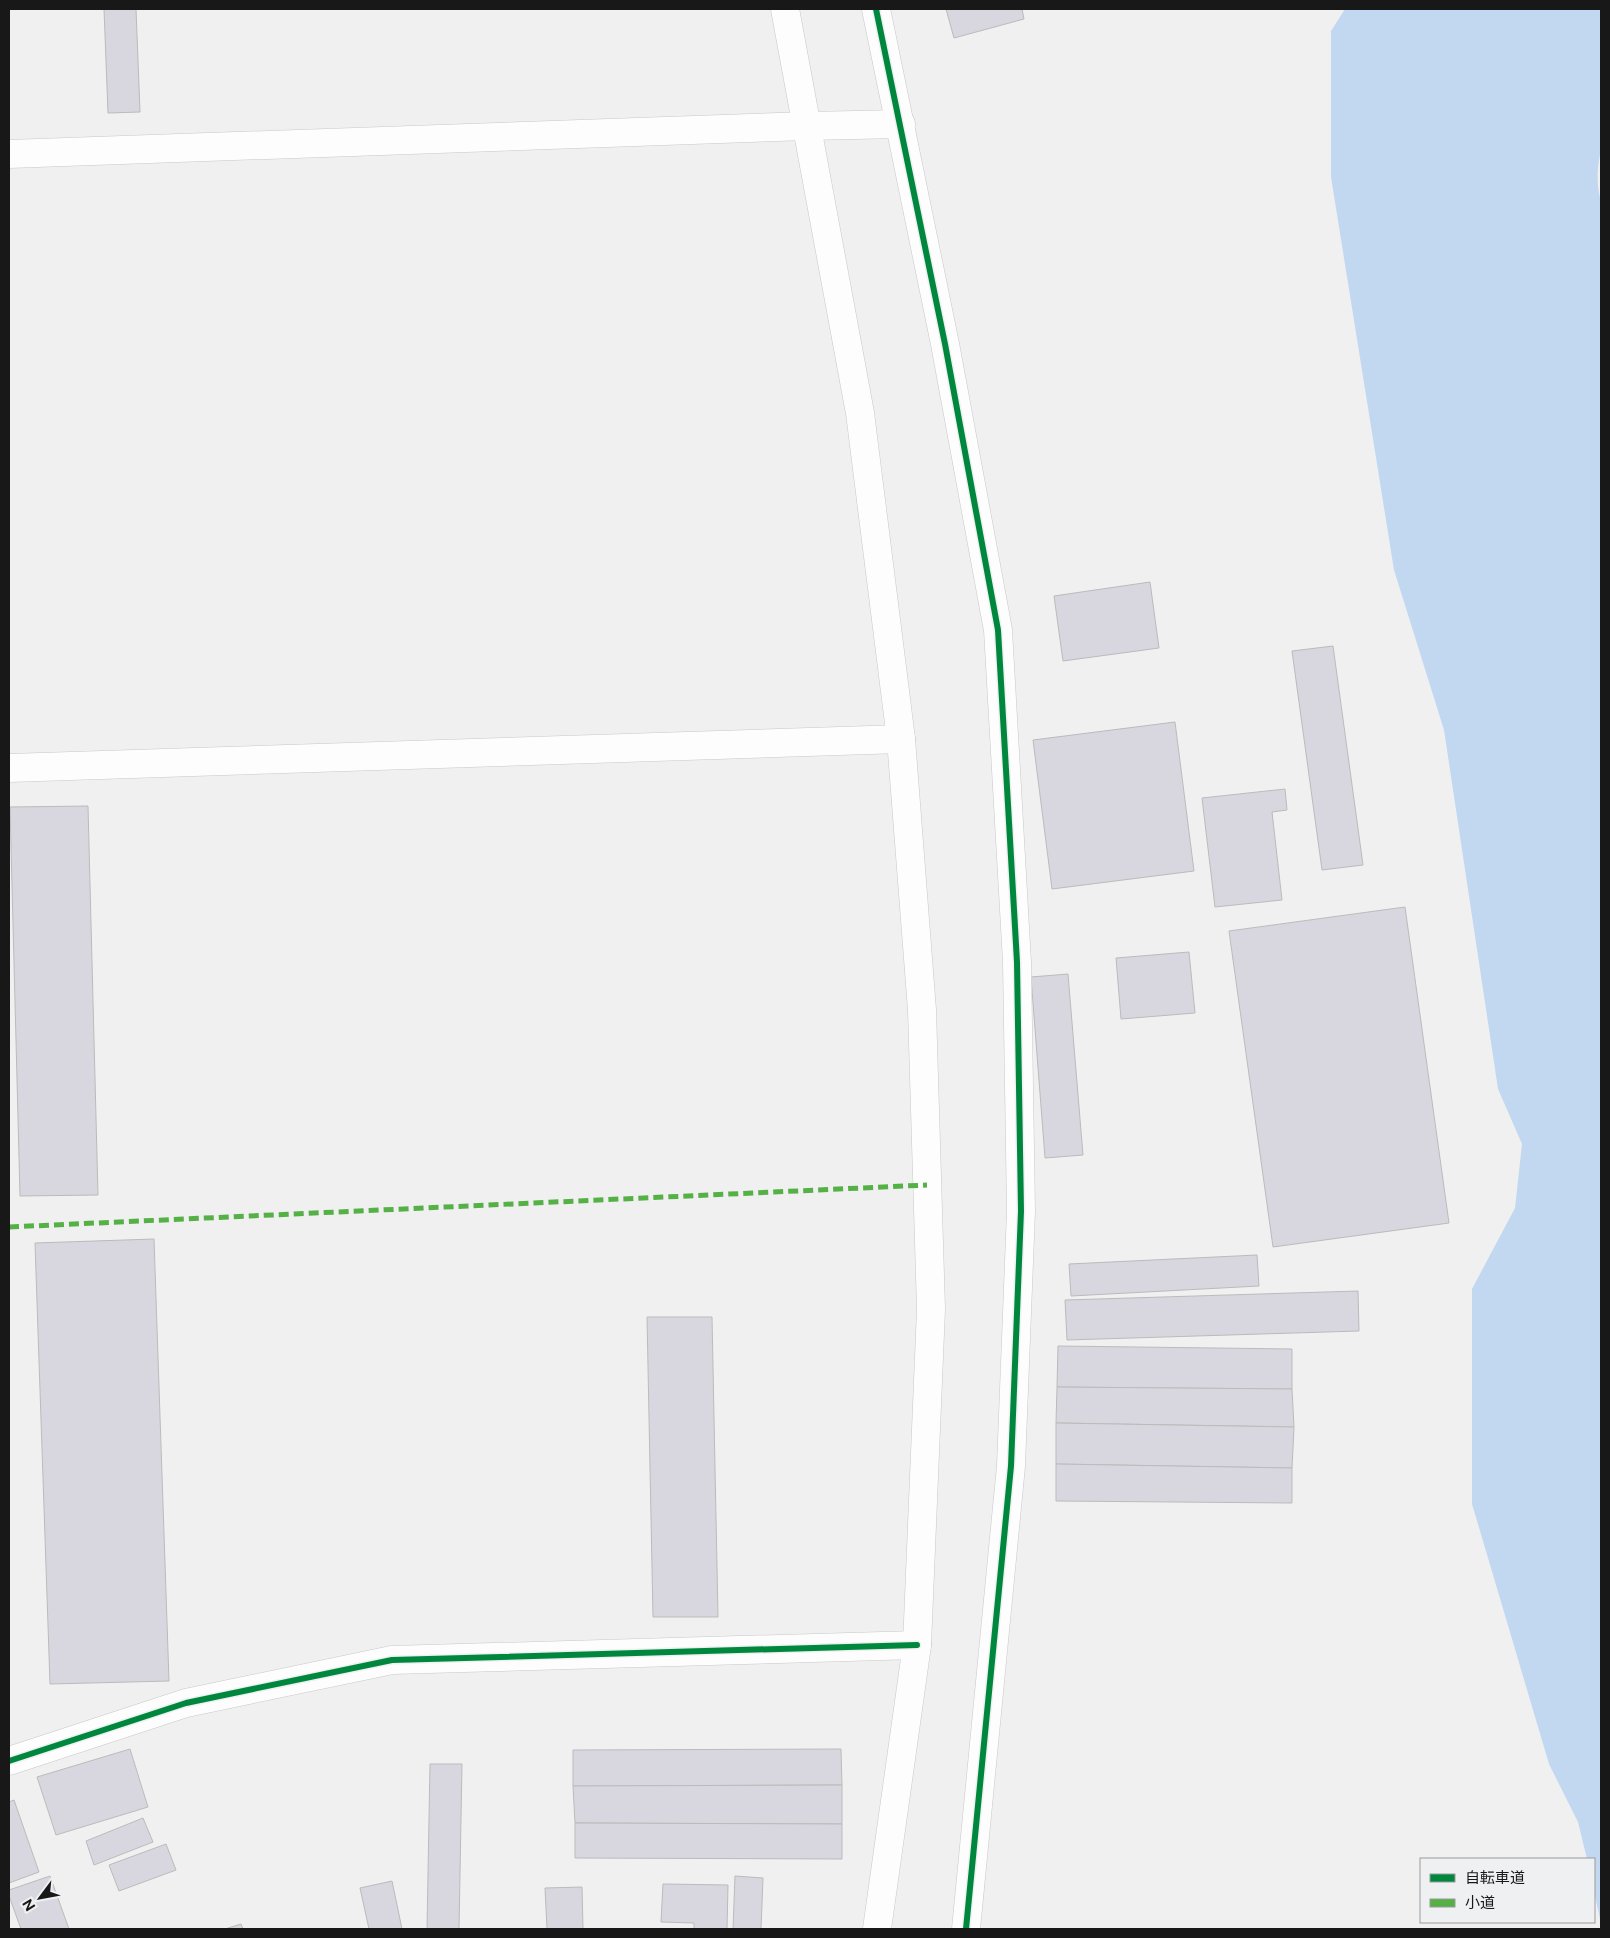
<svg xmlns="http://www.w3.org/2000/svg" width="1610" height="1938" font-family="'Public Sans','Noto Sans JP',sans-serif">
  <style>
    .water { fill: #c2d8f1 }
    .building { fill: #d8d7df; stroke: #bbb }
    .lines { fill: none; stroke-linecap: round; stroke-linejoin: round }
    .minor-casing { stroke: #c8c8c8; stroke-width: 29 }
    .minor { stroke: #fdfdfd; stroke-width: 28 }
    .quiet { stroke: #55b145; stroke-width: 5; stroke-dasharray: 10 5; stroke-linecap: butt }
    .cycleway-casing { stroke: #eff0f2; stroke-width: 9 }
    .cycleway { stroke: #00873e; stroke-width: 6 }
  </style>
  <rect width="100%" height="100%" fill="#f0f0f1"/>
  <path class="water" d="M1345,9H1601V150C1597,166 1596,185 1601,201V1924L1594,1891V1859H1587L1578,1822L1549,1764L1472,1504V1289L1515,1208L1522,1144L1498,1089L1444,730L1394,570L1331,177V31Z"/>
  <g class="building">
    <polygon points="104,9 136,9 140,112 108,113"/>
    <polygon points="946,9 1022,9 1024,19 954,38"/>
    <polygon points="1150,582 1159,648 1063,661 1054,596"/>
    <polygon points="1333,646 1363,865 1322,870 1292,651"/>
    <polygon points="1175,722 1194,871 1052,889 1033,740"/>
    <polygon points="1285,789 1287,810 1272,812 1282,900 1215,907 1202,798"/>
    <polygon points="88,806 98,1195 20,1196 10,807"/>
    <polygon points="1405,907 1449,1223 1273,1247 1229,931"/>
    <polygon points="1189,952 1195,1013 1121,1019 1116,958"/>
    <polygon points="1068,974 1083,1155 1045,1158 1031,977"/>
    <polygon points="154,1239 169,1681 50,1684 35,1243"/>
    <polygon points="1257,1255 1259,1286 1071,1296 1069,1264"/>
    <polygon points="1358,1291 1359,1331 1067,1340 1065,1300"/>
    <polygon points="647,1317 712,1317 718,1617 653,1617"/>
    <polygon points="1058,1346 1292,1349 1292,1389 1057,1387"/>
    <polygon points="1057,1387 1292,1389 1294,1427 1056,1423"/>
    <polygon points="1056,1423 1294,1427 1292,1468 1056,1464"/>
    <polygon points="1056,1464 1292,1468 1292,1503 1056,1501"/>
    <polygon points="130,1749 148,1807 56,1835 37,1777"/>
    <polygon points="841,1749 842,1785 573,1786 573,1750"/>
    <polygon points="430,1764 462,1764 459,1929 427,1929"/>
    <polygon points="842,1785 842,1824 575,1823 573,1786"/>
    <polygon points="14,1800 39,1872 9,1883 9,1802"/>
    <polygon points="143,1818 153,1842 94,1865 86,1841"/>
    <polygon points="575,1823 842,1824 842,1859 575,1858"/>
    <polygon points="166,1844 176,1870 119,1891 109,1865"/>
    <polygon points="50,1876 69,1929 21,1929 9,1896 9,1890"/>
    <polygon points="735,1876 763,1878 761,1929 733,1929"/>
    <polygon points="392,1881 402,1929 369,1929 360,1888"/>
    <polygon points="663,1884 728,1885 727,1929 694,1929 694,1923 661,1922"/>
    <polygon points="582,1887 583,1929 547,1929 545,1888"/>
    <polygon points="241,1924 243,1929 225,1929"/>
  </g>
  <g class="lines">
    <defs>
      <g id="minor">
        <polyline points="785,9 860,413 901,739 922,1010 931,1309 917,1645 877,1929"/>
        <polyline points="876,9 945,344 998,630 1017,962 1021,1211 1011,1466 966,1929"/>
        <polyline points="9,154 808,126 901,124"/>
        <polyline points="9,768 901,739"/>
        <polyline points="9,1761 186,1703 392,1660 917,1645"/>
      </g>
    </defs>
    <use href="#minor" class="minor-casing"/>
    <use href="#minor" class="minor"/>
    <polyline class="quiet" points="9,1227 927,1185"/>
    <defs>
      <g id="cycleway">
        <polyline points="876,9 945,344 998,630 1017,962 1021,1211 1011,1466 966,1929"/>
        <polyline points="9,1761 186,1703 392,1660 917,1645"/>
      </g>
    </defs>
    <use href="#cycleway" class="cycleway-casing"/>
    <use href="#cycleway" class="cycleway"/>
  </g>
  <rect width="1610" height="1938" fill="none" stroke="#181819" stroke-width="20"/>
  <rect x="1420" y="1858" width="175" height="65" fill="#eff0f2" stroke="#999a9b"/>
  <rect x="1430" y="1874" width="25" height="8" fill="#00873e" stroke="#999a9b"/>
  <text x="1465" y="1883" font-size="15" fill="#181819">自転車道</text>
  <rect x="1430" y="1899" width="25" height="8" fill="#55b145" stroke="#999a9b"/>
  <text x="1465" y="1908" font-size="15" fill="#181819">小道</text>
  <g transform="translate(40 1898) rotate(238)" stroke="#eff0f2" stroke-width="4" paint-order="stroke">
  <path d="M0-4L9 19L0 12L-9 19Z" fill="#181819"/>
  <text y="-8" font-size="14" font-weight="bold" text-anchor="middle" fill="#181819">N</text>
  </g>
</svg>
